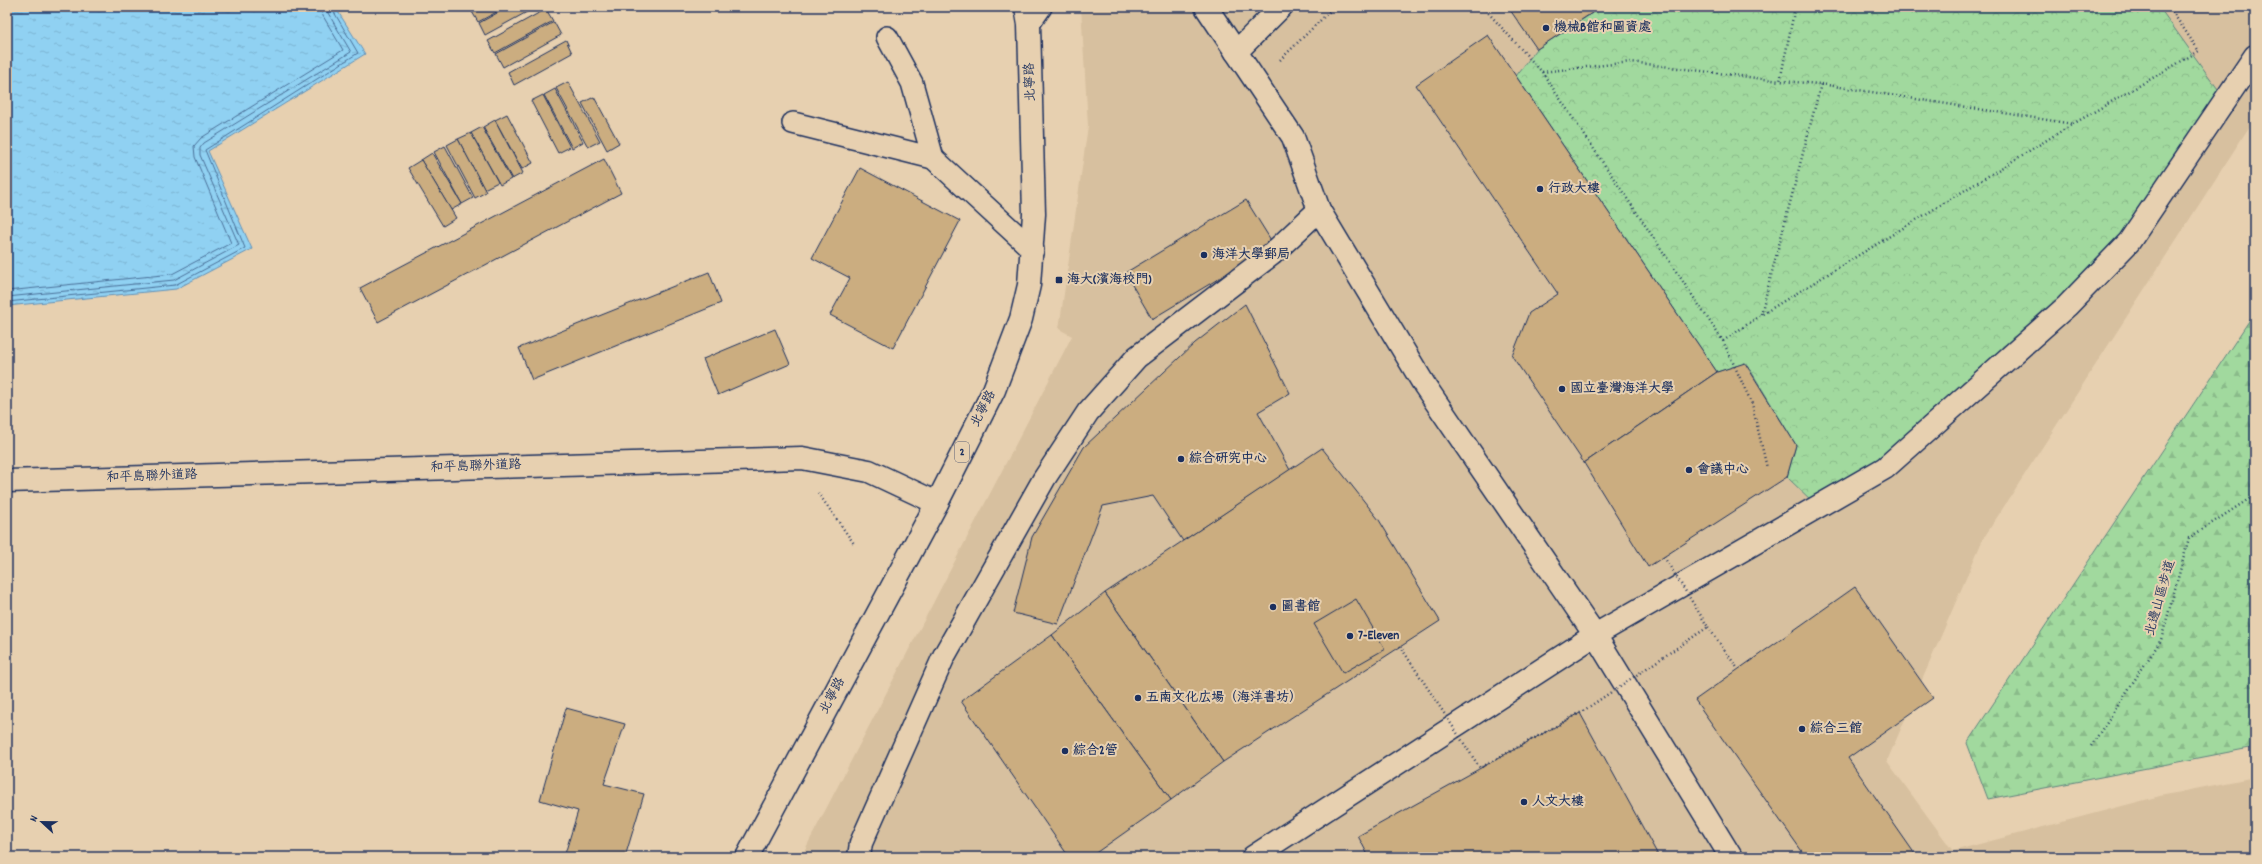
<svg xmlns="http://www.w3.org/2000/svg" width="2262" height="864" font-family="Dekko,'LXGW WenKai TC',sans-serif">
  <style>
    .built { fill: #d7c09f }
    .forest { fill: url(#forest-firs); stroke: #5e847e }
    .park { fill: url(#park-crowns); stroke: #5e847e }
    .water { fill: url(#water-ripples); stroke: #6190b7 }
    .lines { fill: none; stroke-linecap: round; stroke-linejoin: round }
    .shore { stroke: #4a7099; stroke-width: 1 }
    .building { fill: #cbad80; stroke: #1b2f5e }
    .service-casing { stroke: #1b2f5e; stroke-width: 24 }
    .minor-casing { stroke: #1b2f5e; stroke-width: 25 }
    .primary-casing { stroke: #1b2f5e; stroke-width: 25 }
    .path { stroke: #1b2f5e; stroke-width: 2.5; stroke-dasharray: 1 3; stroke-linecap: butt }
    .service { stroke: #e7d0b0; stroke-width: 21 }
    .minor { stroke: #e7d0b0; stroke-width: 22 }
    .primary { stroke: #e7d0b0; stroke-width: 22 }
    .path-bridge { stroke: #1b2f5e; stroke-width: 2.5; stroke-dasharray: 1 3; stroke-linecap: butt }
    .poi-dot { fill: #1b2f5e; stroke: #e7d0b0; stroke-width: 1.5 }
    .labels { text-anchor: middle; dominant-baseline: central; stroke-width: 4; stroke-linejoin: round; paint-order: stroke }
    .shield { fill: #e7d0b0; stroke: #585f77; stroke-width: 1 }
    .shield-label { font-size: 12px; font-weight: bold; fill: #1b2f5e }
    .poi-label { font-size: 13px; font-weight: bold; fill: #1b2f5e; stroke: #e7d0b0; text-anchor: start }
    .street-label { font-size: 13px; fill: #1b2f5e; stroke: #e7d0b0 }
  </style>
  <defs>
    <pattern id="forest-firs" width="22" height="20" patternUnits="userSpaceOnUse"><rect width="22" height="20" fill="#a1d99e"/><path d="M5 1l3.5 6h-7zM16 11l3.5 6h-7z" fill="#8abb8a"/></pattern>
    <pattern id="park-crowns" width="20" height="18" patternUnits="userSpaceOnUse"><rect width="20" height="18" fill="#a1d99e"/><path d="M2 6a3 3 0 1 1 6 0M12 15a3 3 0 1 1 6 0" fill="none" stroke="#8abb8a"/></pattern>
    <pattern id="water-ripples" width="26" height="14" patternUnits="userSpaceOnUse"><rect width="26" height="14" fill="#90d1f2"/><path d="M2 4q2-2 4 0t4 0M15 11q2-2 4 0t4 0" fill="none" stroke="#7cb4d2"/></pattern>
  </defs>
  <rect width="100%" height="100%" fill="#e7d0b0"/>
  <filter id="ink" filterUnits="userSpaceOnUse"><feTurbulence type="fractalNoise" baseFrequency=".025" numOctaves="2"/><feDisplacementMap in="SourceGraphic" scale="8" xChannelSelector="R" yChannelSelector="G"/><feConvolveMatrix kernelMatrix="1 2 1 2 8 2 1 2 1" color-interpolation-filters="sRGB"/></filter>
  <g filter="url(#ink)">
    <polygon class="built" points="1081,7 2255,7 2255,118 1983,539 1887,761 1953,851 2160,796 2255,777 2255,857 801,857 1072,336 1059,329 1088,126"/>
    <polygon class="forest" points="2255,312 2255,747 1988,799 1967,743"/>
    <polygon class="park" points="1602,7 2159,7 2225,99 2121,253 1891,460 1815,504 1787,477 1796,445 1746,363 1717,372 1516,76 1537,49"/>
    <polygon class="water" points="7,7 335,7 365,54 208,151 252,249 176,289 7,306"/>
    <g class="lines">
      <g class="shore">
        <polyline points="7,291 172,274 231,243 195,157 194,146 201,138 343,50 323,16 320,7"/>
        <polyline points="7,297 174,280 239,245 200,155 200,148 204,143 351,52 328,13 326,7"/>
        <polyline points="7,302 175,285 245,248 205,150 358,53 331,7"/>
      </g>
    </g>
    <g class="building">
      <polygon points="477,7 506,7 478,22 471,10"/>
      <polygon points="508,7 536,7 485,35 479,23"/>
      <polygon points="1508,7 1601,7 1537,49"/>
      <polygon points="546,9 553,21 495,53 488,41"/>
      <polygon points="554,22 561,35 503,67 496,54"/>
      <polygon points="1488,35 1717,372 1584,463 1512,356 1529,313 1558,294 1416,85"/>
      <polygon points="566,40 572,53 514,85 508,72"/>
      <polygon points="568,82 600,141 588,147 556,88"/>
      <polygon points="555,89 583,142 572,148 544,95"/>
      <polygon points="543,95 570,147 558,153 531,101"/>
      <polygon points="594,97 619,143 607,150 582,103"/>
      <polygon points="507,114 533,163 522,169 495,120"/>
      <polygon points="495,120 523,173 512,179 483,127"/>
      <polygon points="482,127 511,179 500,185 471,133"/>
      <polygon points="471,133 498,182 484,189 458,139"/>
      <polygon points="458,139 486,192 475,198 447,145"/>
      <polygon points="445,146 473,198 462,204 434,152"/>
      <polygon points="432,153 462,204 451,210 421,160"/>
      <polygon points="604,159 621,193 378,322 360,288"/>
      <polygon points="421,160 456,218 443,226 408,168"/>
      <polygon points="860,168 960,221 893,348 830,315 850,278 812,258"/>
      <polygon points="1246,200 1274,245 1152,319 1125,273"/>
      <polygon points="709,272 721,303 532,380 519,348"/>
      <polygon points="1245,304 1290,393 1258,412 1290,470 1183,541 1153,496 1103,506 1058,624 1013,613 1032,537 1084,447 1195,343"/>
      <polygon points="775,329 790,364 718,395 703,359"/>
      <polygon points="1745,363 1796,445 1787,477 1648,567 1584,463 1717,372"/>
      <polygon points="1322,448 1379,520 1440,621 1223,762 1105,593"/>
      <polygon points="1855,587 1933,698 1848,758 1917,857 1806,857 1695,700"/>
      <polygon points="1105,593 1223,762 1171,800 1052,635"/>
      <polygon points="1356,599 1385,649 1343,673 1314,624"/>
      <polygon points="1052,635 1171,800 1090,857 1069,857 961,701"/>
      <polygon points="566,708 625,724 604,784 644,794 625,857 564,857 578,811 540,800"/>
      <polygon points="1580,713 1659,857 1369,857 1358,836"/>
    </g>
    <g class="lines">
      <defs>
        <g id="service">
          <polyline points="1029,24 1041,7"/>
          <polyline points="793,123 933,158 912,83 887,37"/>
          <polyline points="933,158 1033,250"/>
        </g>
        <g id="minor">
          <polyline points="1206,7 1293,137 1319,210"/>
          <polyline points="1236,52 1281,7"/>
          <polyline points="7,481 802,458 869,471 937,503"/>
          <polyline points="859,857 861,843 944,656 1044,479 1088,412 1137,357 1272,254 1319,210 1425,386 1595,635 1731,857"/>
          <polyline points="1253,857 1595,635 1885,468 2067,306 2129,242 2255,56"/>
        </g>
        <polyline id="primary" points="747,857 937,503 994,390 1021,319 1029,285 1034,214 1029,24 1026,7"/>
      </defs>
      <use href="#service" class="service-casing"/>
      <use href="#minor" class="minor-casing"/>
      <use href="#primary" class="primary-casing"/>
      <g class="path">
        <polyline points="1483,7 1542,72 1631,62 1780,81"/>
        <polyline points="1280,60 1334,7"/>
        <polyline points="1542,72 1723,341 1752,404 1767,468"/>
        <polyline points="1821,84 2073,124"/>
        <polyline points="1761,314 1821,84 1780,81 1795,7"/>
        <polyline points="1723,341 1761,315 2073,124 2199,51 2169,7"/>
        <polyline points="818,493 855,545"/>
        <polyline points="1708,627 1738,669"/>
        <polyline points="2091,746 2161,640 2189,538 2255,495"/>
      </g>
      <use href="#service" class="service"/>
      <use href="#minor" class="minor"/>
      <use href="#primary" class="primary"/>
      <polyline class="path-bridge" points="1400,646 1480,768 1580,713 1708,627 1664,557"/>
    </g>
  </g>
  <g class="poi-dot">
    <circle cx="1546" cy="28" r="4"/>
    <circle cx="1540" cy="189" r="4"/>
    <circle cx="1204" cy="255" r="4"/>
    <rect x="1055" y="276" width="8" height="8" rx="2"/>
    <circle cx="1562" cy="389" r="4"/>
    <circle cx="1181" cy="459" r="4"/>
    <circle cx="1689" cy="470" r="4"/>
    <circle cx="1273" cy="607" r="4"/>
    <circle cx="1350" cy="636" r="4"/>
    <circle cx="1138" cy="698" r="4"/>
    <circle cx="1802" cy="729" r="4"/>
    <circle cx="1065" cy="751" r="4"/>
    <circle cx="1524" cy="802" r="4"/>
  </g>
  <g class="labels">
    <rect class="shield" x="955" y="442" width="14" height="20" rx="3"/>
    <g class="shield-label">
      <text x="962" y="452">2</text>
    </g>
    <g class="poi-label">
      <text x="1554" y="28">機械B館和圖資處</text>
      <text x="1548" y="189">行政大樓</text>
      <text x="1212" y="255">海洋大學郵局</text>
      <text x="1067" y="280">海大(濱海校門)</text>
      <text x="1570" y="389">國立臺灣海洋大學</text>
      <text x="1189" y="459">綜合研究中心</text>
      <text x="1697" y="470">會議中心</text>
      <text x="1281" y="607">圖書館</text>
      <text x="1358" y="636">7-Eleven</text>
      <text x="1146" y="698">五南文化広場（海洋書坊）</text>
      <text x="1810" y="729">綜合三館</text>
      <text x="1073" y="751">綜合2管</text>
      <text x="1532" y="802">人文大樓</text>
    </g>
    <g class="street-label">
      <text transform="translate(1031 82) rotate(-92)">北寧路</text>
      <text transform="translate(984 409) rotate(-63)">北寧路</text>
      <text transform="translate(476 467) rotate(-2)">和平島聯外道路</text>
      <text transform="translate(152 477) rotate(-2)">和平島聯外道路</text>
      <text transform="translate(2161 598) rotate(-74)">北邊山區步道</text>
      <text transform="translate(833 696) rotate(-62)">北寧路</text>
    </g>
  </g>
  <rect width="2262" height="864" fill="none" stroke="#e7d0b0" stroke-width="24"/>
  <rect x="12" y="12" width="2238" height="840" fill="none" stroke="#1b2f5e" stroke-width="1.5" filter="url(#ink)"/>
  <g transform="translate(42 822) rotate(292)" stroke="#e7d0b0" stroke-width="3" paint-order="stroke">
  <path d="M0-3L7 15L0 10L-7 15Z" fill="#1b2f5e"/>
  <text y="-6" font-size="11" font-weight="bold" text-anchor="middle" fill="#1b2f5e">N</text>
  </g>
</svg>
